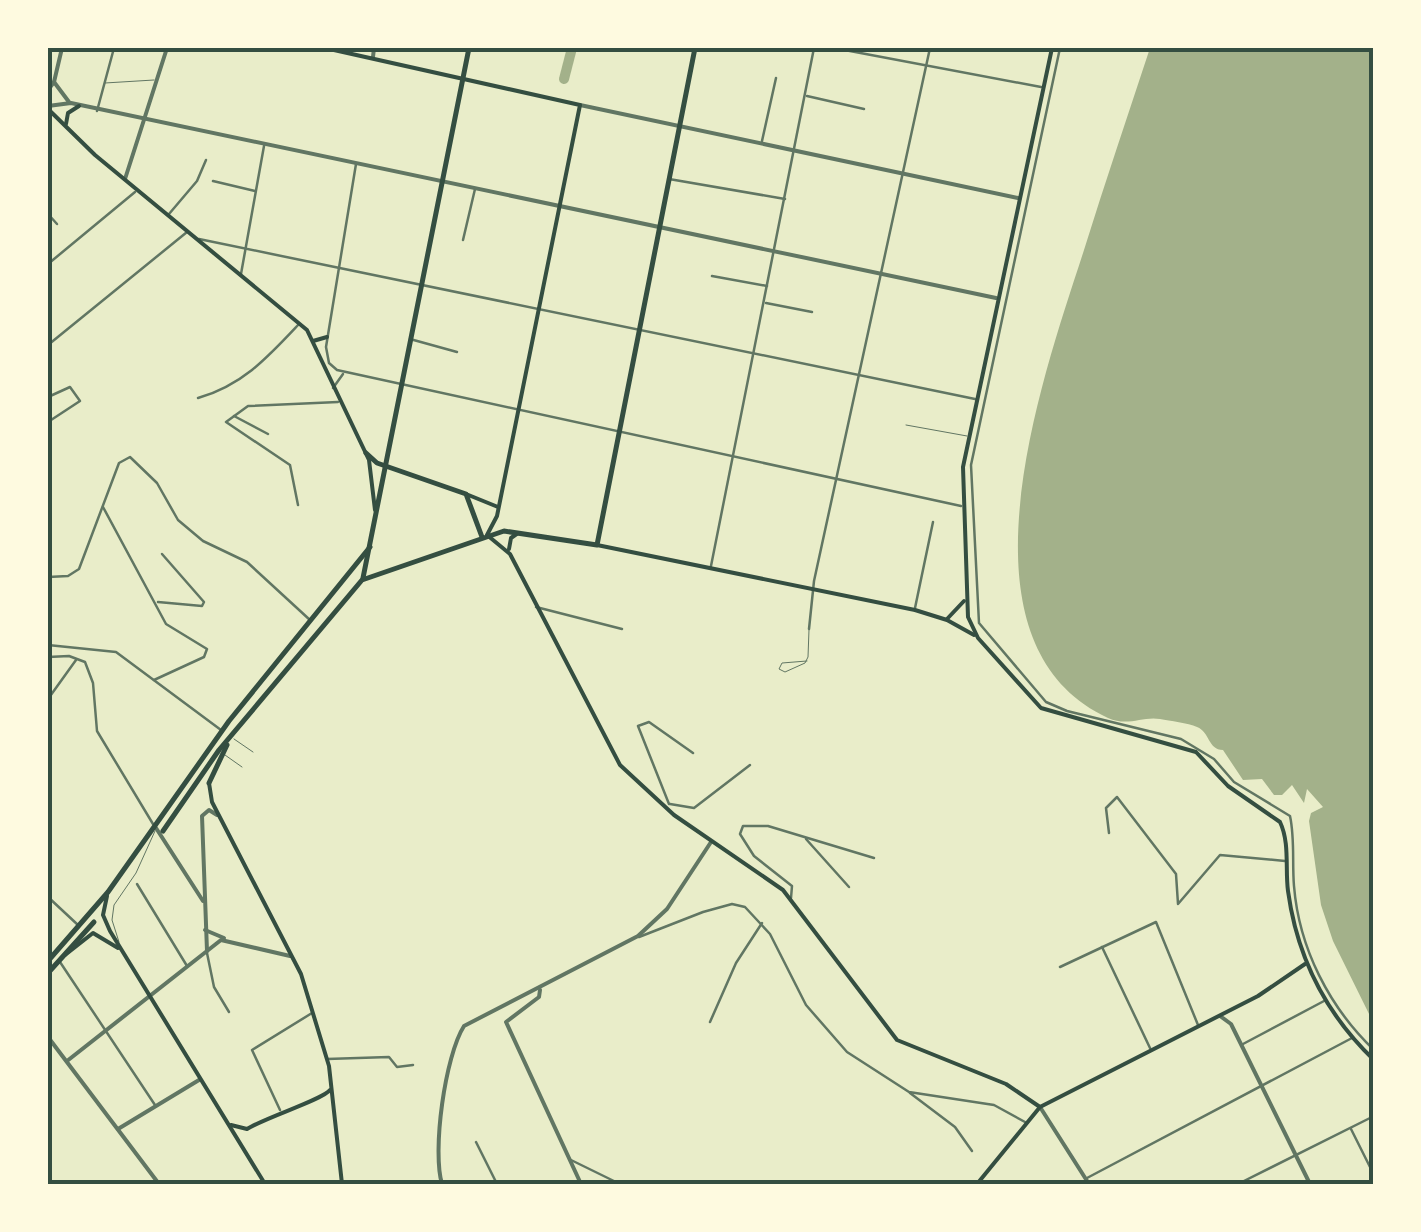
<svg xmlns="http://www.w3.org/2000/svg" width="1421" height="1232" font-family="'IBM Plex Sans',sans-serif">
  <style>
    .water { fill: #a3b18a }
    .lines { fill: none; stroke-linecap: round; stroke-linejoin: round }
    .river { stroke: #a3b18a; stroke-width: 10 }
    .service { stroke: #617663; stroke-width: 1 }
    .pedestrian { stroke: #617663; stroke-width: 2.5 }
    .minor { stroke: #617663; stroke-width: 2.5 }
    .tertiary { stroke: #617663; stroke-width: 4 }
    .secondary { stroke: #344e41; stroke-width: 4 }
    .primary { stroke: #344e41; stroke-width: 5 }
    .neatline { fill: none; stroke: #344e41; stroke-width: 4 }
  </style>
  <rect width="100%" height="100%" fill="#e9edc9"/>
  <path class="water" d="M1150,48H1373V1022L1333,941L1321,905L1309,821L1311,813L1323,807L1307,789L1304,803L1292,785L1282,795H1274L1262,779L1243,780L1223,750C1208,750 1210,732 1197,727C1188,723 1170,721 1160,719C1142,716 1128,727 1108,718C946,643 1044,374 1084,250C1105,182 1128,115 1150,48Z"/>
  <g class="lines">
    <polyline class="river" points="564,79 572,48"/>
    <g class="service">
      <polyline points="105,83 154,80"/>
      <polyline points="906,425 967,436"/>
      <polyline points="807,661 782,663 779,669 785,672 805,663 808,657 809,630"/>
      <polyline points="234,739 253,752"/>
      <polyline points="225,755 242,767"/>
      <polyline points="119,942 112,920 114,905 136,873 155,831"/>
    </g>
    <path class="pedestrian" d="M1060,48L971,465L979,623L1046,702L1067,711L1181,739L1214,759L1234,782L1290,816C1295,839 1292,863 1294,886C1299,948 1329,1007 1374,1050"/>
    <g class="minor">
      <polyline points="834,48 1041,87"/>
      <polyline points="807,96 864,109"/>
      <polyline points="97,111 114,48"/>
      <polyline points="762,141 776,78"/>
      <polyline points="356,164 326,347 329,363 337,370 961,506"/>
      <polyline points="669,179 785,199"/>
      <polyline points="213,181 255,191"/>
      <polyline points="48,214 57,224"/>
      <polyline points="169,214 197,181 206,160"/>
      <polyline points="199,239 975,399"/>
      <polyline points="463,240 475,189"/>
      <polyline points="48,264 135,192"/>
      <polyline points="241,274 264,146"/>
      <polyline points="712,276 767,286"/>
      <polyline points="766,303 812,312"/>
      <polyline points="410,339 457,352"/>
      <polyline points="48,345 187,232"/>
      <polyline points="333,388 343,374"/>
      <polyline points="48,397 70,387 80,401 48,422"/>
      <path d="M198,398C243,385 268,357 299,324"/>
      <polyline points="234,416 268,434"/>
      <polyline points="298,505 290,465 226,422 248,406 338,402"/>
      <polyline points="103,507 166,624 207,649 204,657 154,680"/>
      <polyline points="711,566 814,48"/>
      <polyline points="48,577 68,576 79,569 119,463 130,457 157,483 178,520 203,541 247,562 310,620"/>
      <polyline points="158,602 202,606 204,602 162,554"/>
      <polyline points="536,607 622,629"/>
      <polyline points="915,608 933,522"/>
      <polyline points="809,629 814,581 930,48"/>
      <polyline points="48,645 116,652 221,730"/>
      <polyline points="48,657 69,656 85,662 93,683 97,731 153,824"/>
      <polyline points="48,699 76,660"/>
      <polyline points="669,804 638,726 649,722 693,753"/>
      <polyline points="670,804 694,808 750,765"/>
      <polyline points="1109,833 1106,808 1117,797 1176,874 1178,904 1220,855 1285,861"/>
      <polyline points="806,839 849,887"/>
      <polyline points="137,884 187,966"/>
      <polyline points="48,897 78,925"/>
      <polyline points="791,898 792,886 754,856 740,834 743,826 768,826 874,858"/>
      <polyline points="639,937 703,912 732,904 745,907 770,934 806,1005 847,1052 909,1092 994,1105 1025,1122"/>
      <polyline points="1102,947 1150,1048"/>
      <polyline points="207,953 214,987 229,1012"/>
      <polyline points="60,962 155,1105"/>
      <polyline points="1060,967 1156,922 1198,1025"/>
      <polyline points="710,1022 736,963 762,923"/>
      <polyline points="1243,1044 1324,1001"/>
      <polyline points="327,1059 389,1057 397,1067 413,1065"/>
      <polyline points="910,1093 955,1127 972,1151"/>
      <polyline points="280,1110 252,1050 312,1013"/>
      <polyline points="1351,1129 1374,1175"/>
      <polyline points="476,1142 497,1184"/>
      <polyline points="571,1160 620,1184"/>
      <polyline points="1087,1178 1352,1038"/>
      <polyline points="1238,1184 1374,1116"/>
    </g>
    <g class="tertiary">
      <polyline points="373,57 374,48"/>
      <polyline points="54,82 69,102"/>
      <polyline points="48,90 54,82 62,48"/>
      <polyline points="580,105 1018,198"/>
      <polyline points="48,106 71,103 996,298"/>
      <polyline points="125,179 167,48"/>
      <polyline points="156,828 203,901"/>
      <polyline points="205,930 224,938"/>
      <polyline points="207,951 202,816 209,810 217,815"/>
      <polyline points="540,990 539,997 506,1022 581,1184"/>
      <polyline points="1220,1016 1231,1024 1310,1184"/>
      <polyline points="48,1037 159,1184"/>
      <polyline points="67,1061 221,940 290,956"/>
      <polyline points="1040,1107 1089,1184"/>
      <polyline points="118,1129 199,1080"/>
      <path d="M442,1184C432,1151 445,1056 464,1026L638,936L667,909L711,842"/>
    </g>
    <g class="secondary">
      <polyline points="325,48 580,105 497,516 487,535 510,554 620,765 674,815 783,890 897,1040 1006,1084 1040,1107"/>
      <path d="M1052,48L963,467L968,617L978,638L1041,708L1196,752L1228,786L1280,822C1290,843 1285,869 1288,891C1297,957 1326,1014 1374,1060"/>
      <polyline points="48,109 95,155 307,330 369,460 375,510"/>
      <polyline points="66,124 68,113 79,106"/>
      <polyline points="313,341 327,337"/>
      <polyline points="466,494 498,507"/>
      <polyline points="597,545 915,610 947,620 974,635"/>
      <polyline points="509,549 511,538 518,533"/>
      <polyline points="947,619 964,601"/>
      <polyline points="209,783 212,802 301,974 329,1066 342,1184"/>
      <polyline points="107,896 103,915 110,931 265,1184"/>
      <polyline points="65,955 93,933 118,948"/>
      <path d="M231,1125L247,1129C266,1117 322,1100 330,1090"/>
      <polyline points="977,1184 1040,1107 1258,996 1305,964"/>
    </g>
    <g class="primary">
      <polyline points="366,453 377,463 466,494 482,537"/>
      <polyline points="363,578 469,48"/>
      <polyline points="209,783 227,745"/>
      <polyline points="163,831 219,750 362,580 504,531 597,545 695,48"/>
      <polyline points="48,961 108,892 229,721 370,547"/>
      <polyline points="48,973 94,922"/>
    </g>
  </g>
  <rect width="1421" height="1232" fill="none" stroke="#fefae0" stroke-width="100"/>
  <rect x="50" y="50" width="1321" height="1132" class="neatline"/>
</svg>
